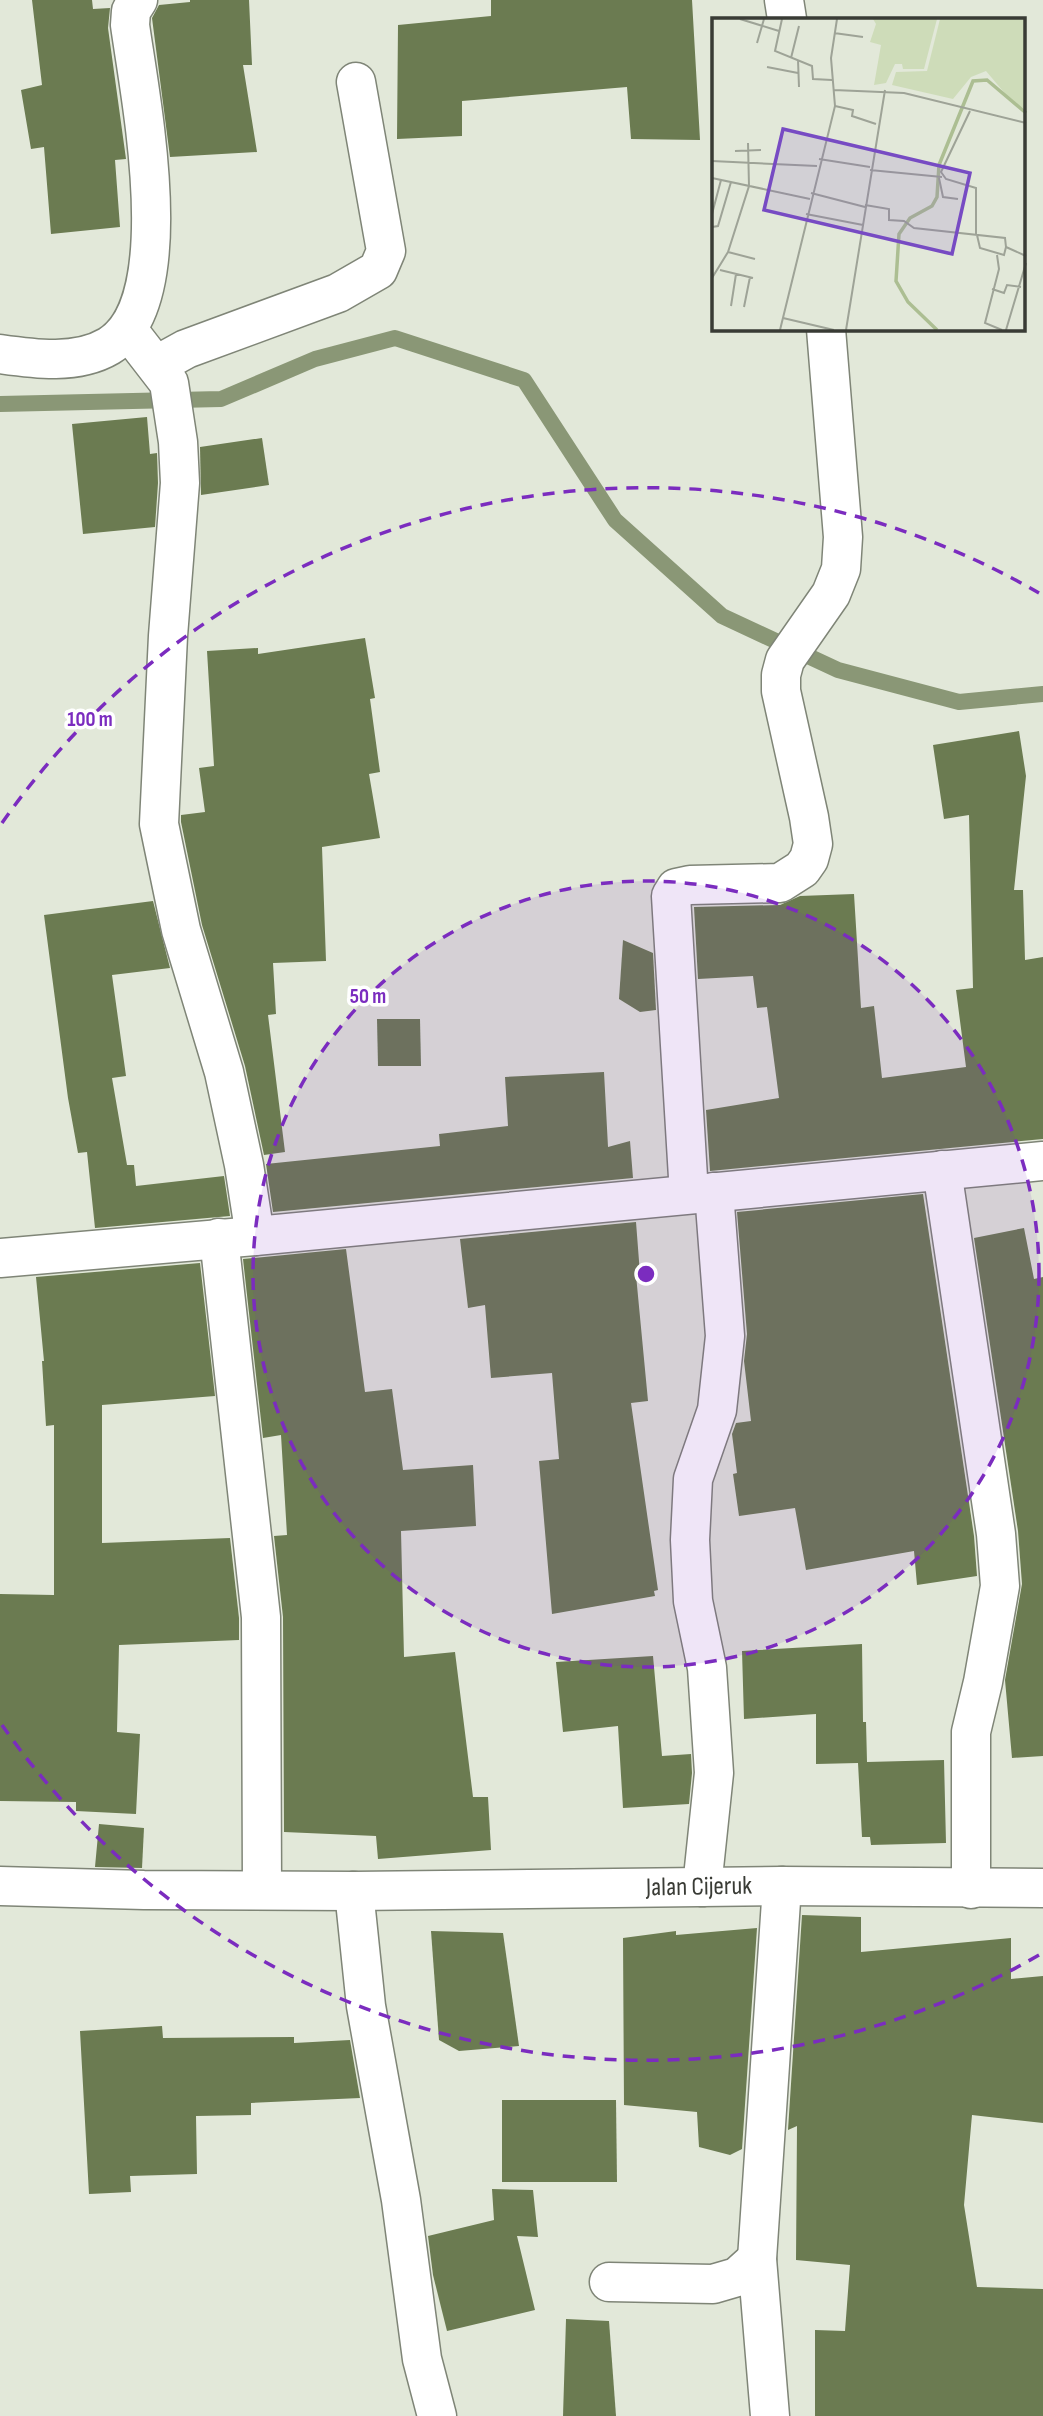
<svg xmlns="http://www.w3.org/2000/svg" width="1043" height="2416" font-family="'Sofia Sans Condensed',sans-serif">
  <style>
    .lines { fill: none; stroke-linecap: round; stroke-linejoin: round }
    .stream { stroke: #8a9776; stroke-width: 16 }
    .building { fill: #6b7b51 }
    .street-casing { stroke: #7f8577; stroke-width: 41 }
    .street { stroke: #fff; stroke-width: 38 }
    .ring { fill: none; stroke: #7b2cbf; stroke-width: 3.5; stroke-dasharray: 12 9 }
    .labels { text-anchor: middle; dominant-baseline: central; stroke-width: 7; stroke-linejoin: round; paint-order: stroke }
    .street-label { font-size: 26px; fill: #393b35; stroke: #fff }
    .inset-river { fill: none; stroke: #acbe92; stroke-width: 3.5 }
    .inset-road { fill: none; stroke: #9ea397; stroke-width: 2 }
    .view { fill: #774bc3; fill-opacity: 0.15; stroke: #774bc3; stroke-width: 3.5 }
    .inset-edge { fill: none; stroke: #393b35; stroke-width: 3.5 }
    .centre { fill: #7b2cbf; stroke: #fff; stroke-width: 3.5 }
    .ring-label { font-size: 21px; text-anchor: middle; font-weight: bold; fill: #7b2cbf; stroke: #fff; stroke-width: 7; stroke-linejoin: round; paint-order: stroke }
  </style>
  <rect width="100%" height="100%" fill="#e2e8d9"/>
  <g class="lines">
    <polyline class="stream" points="0,404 221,399 315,359 395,338 524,380 615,520 722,616 838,670 959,702 1043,694"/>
  </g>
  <g class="building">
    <polygon points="32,0 92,0 93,9 110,8 108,28 126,159 115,160 120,227 51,234 44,147 31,149 21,90 42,85"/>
    <polygon points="190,0 249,0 252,65 243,65 257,152 170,157 152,18 159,5 190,2"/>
    <polygon points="491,0 692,0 700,140 631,139 627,87 462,101 462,136 397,139 398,25 491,16"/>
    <polygon points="147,417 150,454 157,453 158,483 155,527 83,534 72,424"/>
    <polygon points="262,438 269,485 201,495 200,447"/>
    <polygon points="365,638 375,698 370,699 380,772 369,774 380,838 322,847 326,961 273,963 276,1014 268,1015 285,1152 264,1155 245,1066 202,925 181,822 181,815 205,812 199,768 214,766 207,651 258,648 258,654"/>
    <polygon points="1019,731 1026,776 1014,890 1023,890 1025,960 1043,957 1043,1139 710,1171 706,1110 779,1098 767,1007 757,1008 753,976 698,979 694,907 780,905 800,896 854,894 861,1008 874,1006 882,1078 966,1067 956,990 973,988 969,815 944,819 933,745"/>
    <polygon points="153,901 170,968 112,975 126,1076 112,1078 127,1165 134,1165 136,1186 224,1176 230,1216 95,1228 87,1152 78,1153 68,1098 44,915"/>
    <polygon points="623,940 653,953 656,1010 640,1012 619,999"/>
    <polygon points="377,1019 420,1019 421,1066 378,1066"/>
    <polygon points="604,1072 608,1147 630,1141 633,1178 273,1212 266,1164 440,1146 439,1134 508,1126 505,1077"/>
    <polygon points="923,1194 974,1536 977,1576 917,1585 914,1551 806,1570 795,1508 739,1516 733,1474 737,1473 732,1434 736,1423 751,1421 744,1361 747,1334 737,1212"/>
    <polygon points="636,1222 640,1274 636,1275 648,1401 631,1403 658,1590 654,1591 655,1596 552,1614 539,1461 559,1459 552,1373 491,1378 485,1305 468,1308 460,1239"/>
    <polygon points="1024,1228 1034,1279 1043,1277 1043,1756 1012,1758 1005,1680 1022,1584 1018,1531 974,1238"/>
    <polygon points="346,1249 365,1392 392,1389 403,1470 473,1465 476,1526 401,1531 404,1657 455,1652 473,1797 488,1797 491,1850 378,1859 376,1836 284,1832 283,1617 274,1536 287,1535 281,1435 263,1438 243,1259"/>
    <polygon points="200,1263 215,1396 102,1405 102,1543 230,1538 239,1618 239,1640 119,1645 117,1732 140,1734 136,1814 76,1811 76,1802 0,1801 0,1594 54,1595 54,1425 46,1426 42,1361 44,1361 36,1277"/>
    <polygon points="862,1644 863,1722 866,1722 867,1762 944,1760 946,1843 871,1845 870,1837 862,1837 858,1763 816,1764 816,1714 744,1719 742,1651"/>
    <polygon points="653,1656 662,1756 691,1754 692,1773 689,1804 623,1808 618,1726 563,1732 556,1662"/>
    <polygon points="99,1824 144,1828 142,1868 95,1867"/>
    <polygon points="802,1915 861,1917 861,1952 1011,1938 1011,1979 1043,1976 1043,2123 972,2115 964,2205 977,2287 1043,2289 1043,2416 815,2416 815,2330 845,2331 850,2265 796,2260 797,2126 788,2130"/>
    <polygon points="757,1928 742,2149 730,2155 699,2147 697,2112 624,2105 623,1938 676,1931 676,1935"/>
    <polygon points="431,1931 503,1933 519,2046 459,2051 439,2040"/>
    <polygon points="162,2026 163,2038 294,2037 294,2043 350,2040 360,2098 251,2103 251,2115 196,2116 197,2174 130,2176 131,2192 89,2194 80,2031"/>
    <polygon points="502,2100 616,2100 617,2182 502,2182"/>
    <polygon points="492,2189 533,2190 538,2237 517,2236 535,2310 447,2331 433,2275 428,2236 494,2220"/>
    <polygon points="566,2319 609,2321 616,2416 563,2416"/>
  </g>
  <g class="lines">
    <defs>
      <g id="street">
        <polyline points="784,0 787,19"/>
        <polyline points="128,330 169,383 178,442 180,483 168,636 159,824 181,930 224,1072 244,1165 255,1236"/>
        <path d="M0,354C35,359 77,365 109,346C182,302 140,97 130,25L131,11L138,0"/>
        <polyline points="157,365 186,349 338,293 378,270 386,251 356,82"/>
        <polyline points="942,1170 996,1534 1000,1586 983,1682 971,1732 971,1889"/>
        <polyline points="689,1194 671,896 676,888 690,885 780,883 802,869 809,859 813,844 809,817 781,691 781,675 785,660 831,594 841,569 843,537 826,329"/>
        <polyline points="219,1238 261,1617 262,1889"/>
        <polyline points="0,1258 255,1236 1043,1161"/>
        <polyline points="0,1886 144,1890 354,1891 782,1886 1043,1888"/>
        <polyline points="702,1887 714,1773 707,1668 693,1601 690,1540 693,1479 717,1410 725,1336 714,1192"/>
        <polyline points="354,1891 366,2006 401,2200 422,2359 437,2416"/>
        <polyline points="609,2282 713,2284 737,2277 757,2259"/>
        <polyline points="770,2416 757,2259 782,1886"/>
      </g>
    </defs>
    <use href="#street" class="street-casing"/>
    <use href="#street" class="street"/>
  </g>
  <circle cx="646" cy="1274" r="393" fill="#7b2cbf" fill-opacity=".12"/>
  <g class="ring">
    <circle cx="646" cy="1274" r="393"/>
    <path d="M1039 1955A786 786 0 0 1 2 1725M2 823A786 786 0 0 1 1039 593"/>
  </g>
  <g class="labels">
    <g class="street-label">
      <text transform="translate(699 1887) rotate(-1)">Jalan Cijeruk</text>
    </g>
  </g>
  <g transform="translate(712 18)">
    <rect width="313" height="313" fill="#e2e8d9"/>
    <path d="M161,1H225L212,51H191L190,46H183L174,65L162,67L169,27L158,24L164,6ZM228,1H313V91L301,85L274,53L259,59L241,81L180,67L184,54L215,53Z" fill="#cedcb9"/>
    <path class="inset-river" d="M225,312L196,284L184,263L187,216L198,200L220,188L225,179L227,147L261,63L275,62L314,95"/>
    <path class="inset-road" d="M28,1L67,13M70,1L63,33L100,48L101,61L120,62M122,15L151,19M45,25L52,1M79,40L87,8M86,42L87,69M55,49L86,55M122,72L192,75L314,105M123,88L141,92L140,98L164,106M258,93L229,154L234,161L264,170V217M23,133L49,132M107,141L158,149M0,143L105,148M158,152L230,159M0,160L98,181M227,160L231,179L246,181M99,175L153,189M153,187L177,191V202L192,203L202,210L293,220L294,229L314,238M0,196L9,162M94,196L151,207M0,209L6,208L19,164M265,217L268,230L292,237L294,229M16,234L43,241M285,237L287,251L273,305L290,312M8,252L41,260M0,260L16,234L37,168L36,125M280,271L292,275L295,267L309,269M19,288L24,256M32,289L38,259M71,300L122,312M68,312L123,88L119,40L125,1M134,312L173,72M294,312L314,245"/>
    <path class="view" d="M71,111L258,155L240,236L52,192Z"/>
    <rect width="313" height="313" class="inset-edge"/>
  </g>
  <circle cx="646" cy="1274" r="10" class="centre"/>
  <g class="ring-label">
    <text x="90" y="726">100 m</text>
    <text x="368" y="1003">50 m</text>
  </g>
</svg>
